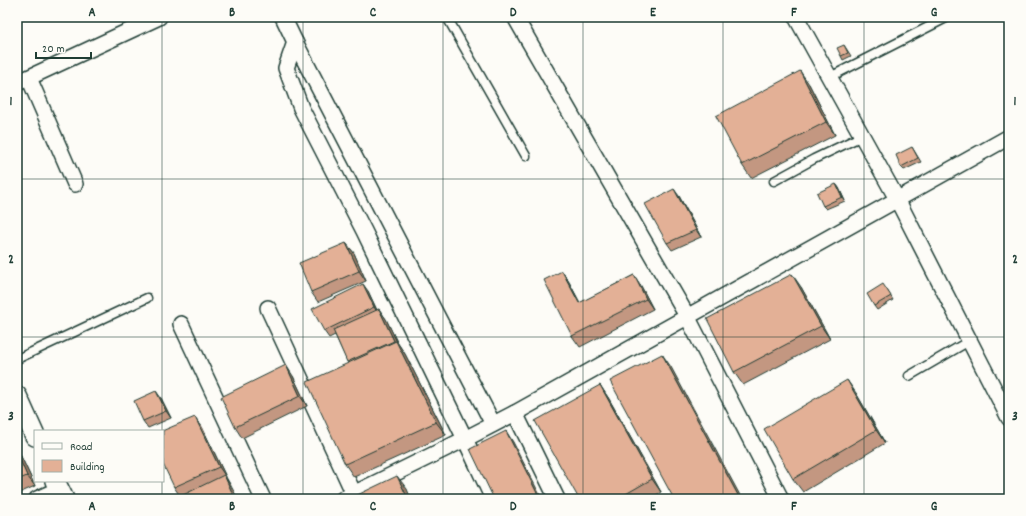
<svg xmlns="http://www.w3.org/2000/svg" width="1026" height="516" font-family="Dekko,sans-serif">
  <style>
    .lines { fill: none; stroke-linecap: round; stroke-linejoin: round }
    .service-casing { stroke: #1f3d34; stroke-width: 11 }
    .minor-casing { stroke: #1f3d34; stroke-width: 18 }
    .tertiary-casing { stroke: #1f3d34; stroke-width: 22 }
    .service { stroke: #fdfcf7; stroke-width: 8 }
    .minor { stroke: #fdfcf7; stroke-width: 15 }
    .tertiary { stroke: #fdfcf7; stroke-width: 19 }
    .wall { fill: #c39781; stroke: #1f3d34 }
    .shaded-wall { fill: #9f7b69; stroke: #1f3d34 }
    .building { fill: #e3b096; stroke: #1f3d34 }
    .grid { fill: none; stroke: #1f3d34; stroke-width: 1; stroke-opacity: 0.55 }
    .neatline { fill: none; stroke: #1f3d34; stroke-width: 1.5 }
    .grid-label { font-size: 13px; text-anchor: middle; font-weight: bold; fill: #1f3d34 }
  </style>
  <rect width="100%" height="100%" fill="#fdfcf7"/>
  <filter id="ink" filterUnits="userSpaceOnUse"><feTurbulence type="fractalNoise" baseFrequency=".025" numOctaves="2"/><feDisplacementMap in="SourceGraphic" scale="8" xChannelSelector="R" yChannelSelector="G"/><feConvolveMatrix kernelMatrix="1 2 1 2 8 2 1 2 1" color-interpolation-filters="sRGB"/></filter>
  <g filter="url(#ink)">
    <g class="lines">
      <defs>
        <g id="service">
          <polyline points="448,17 448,19 526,156"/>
          <polyline points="830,77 948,17"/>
          <polyline points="774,181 814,159 862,136"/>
          <polyline points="17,359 147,298"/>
          <polyline points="909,376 969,341"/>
        </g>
        <g id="minor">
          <polyline points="283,17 295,42 286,68 301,108 364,231 465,439 493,499"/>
          <polyline points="515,17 687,316 781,499"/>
          <polyline points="796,17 897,199 1009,418"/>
          <polyline points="295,42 493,424"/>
          <polyline points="29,78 75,184"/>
          <polyline points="17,83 159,17"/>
          <polyline points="268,308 354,494"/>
          <polyline points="181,324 263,499"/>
          <polyline points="515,413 557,499"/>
          <polyline points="37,499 59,489"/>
          <polyline points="343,499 465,439 515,413 1009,137"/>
        </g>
        <g id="tertiary">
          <polyline points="17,396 35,436"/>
          <polyline points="55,481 64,499"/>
        </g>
      </defs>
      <use href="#service" class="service-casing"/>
      <use href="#minor" class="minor-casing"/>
      <use href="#tertiary" class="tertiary-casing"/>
      <use href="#service" class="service"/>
      <use href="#minor" class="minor"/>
      <use href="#tertiary" class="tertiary"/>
    </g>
    <g class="wall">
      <polygon points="844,45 851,56 843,60 841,56"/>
      <polygon points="809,84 835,135 751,178 742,165"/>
      <polygon points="912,147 921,162 904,170 901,167"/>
      <polygon points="836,184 839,188 845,201 826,209 823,206"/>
      <polygon points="679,196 701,237 672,250 667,243"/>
      <polygon points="346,243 354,253 366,281 318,302 311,292"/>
      <polygon points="562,271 569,282 580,303 634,275 641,286 653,309 580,347 572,336"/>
      <polygon points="801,287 830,339 743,385 734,372"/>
      <polygon points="886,288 893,300 877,310 874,306"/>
      <polygon points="368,291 377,310 379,309 386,319 397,342 405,354 446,435 354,477 345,464 348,363 335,335 329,338 324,331"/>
      <polygon points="293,376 307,406 242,438 235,427"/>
      <polygon points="600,385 609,399 661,492 650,499 579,499"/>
      <polygon points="856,393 885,443 803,492 793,479"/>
      <polygon points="161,398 171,418 148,428 143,421"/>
      <polygon points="195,417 202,427 226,477 231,486 180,496 174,487"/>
      <polygon points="17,448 35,486 17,494"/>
    </g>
    <g class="shaded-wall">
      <polygon points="800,71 809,84 835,135 826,122"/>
      <polygon points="836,184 839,188 845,201 842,197"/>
      <polygon points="674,189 679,196 701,237 696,230"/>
      <polygon points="346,243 354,253 366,281 359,271"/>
      <polygon points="562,271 569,282 586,314 579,303"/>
      <polygon points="792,274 801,287 830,339 821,326"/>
      <polygon points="634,275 641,286 653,309 646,299"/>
      <polygon points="363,284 368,291 379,315 374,307"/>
      <polygon points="379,309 386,319 397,342 405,354 446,435 436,422 401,351 394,341"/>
      <polygon points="662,354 671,367 742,499 740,499"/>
      <polygon points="286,365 293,376 307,406 300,396"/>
      <polygon points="847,380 856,393 885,443 876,430"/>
      <polygon points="600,385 609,399 661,492 652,479"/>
      <polygon points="156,391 161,398 171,418 166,411"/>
      <polygon points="195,417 202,427 226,477 219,467"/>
      <polygon points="506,431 513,442 542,499 540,499"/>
      <polygon points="17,448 18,450 35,486 27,476 17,453"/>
      <polygon points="224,475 231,486 238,499 235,499"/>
      <polygon points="397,476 407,489 411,499 408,499"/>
    </g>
    <g class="building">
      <polygon points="844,45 848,53 841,56 837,48"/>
      <polygon points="800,71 826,122 742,165 716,116"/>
      <polygon points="912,147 918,158 901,167 896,155"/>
      <polygon points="836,184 842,197 823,206 817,193"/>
      <polygon points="674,189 696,230 667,243 645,204"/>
      <polygon points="346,243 359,271 311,292 299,263"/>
      <polygon points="562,271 579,303 634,275 646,299 572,336 544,280"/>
      <polygon points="792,274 821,326 734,372 707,319"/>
      <polygon points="363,284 374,307 324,331 312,309"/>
      <polygon points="883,284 891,296 874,306 867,294"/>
      <polygon points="379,309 394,341 347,362 333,330"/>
      <polygon points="396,341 436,422 345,464 307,382"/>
      <polygon points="662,354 740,499 674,499 610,381"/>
      <polygon points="286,365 300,396 235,427 221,397"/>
      <polygon points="847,380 876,430 793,479 764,429"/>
      <polygon points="600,385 652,479 617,499 579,499 535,421"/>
      <polygon points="156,391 166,411 143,421 134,401"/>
      <polygon points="195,417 219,467 174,487 163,464 163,431 162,431"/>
      <polygon points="506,431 540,499 494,499 470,449"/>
      <polygon points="17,453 27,476 17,480"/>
      <polygon points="224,475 235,499 177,499 177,498"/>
      <polygon points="397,476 408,499 349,499"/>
    </g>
  </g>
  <path class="grid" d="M162,17V431M303,17V499M443,17V499M583,17V499M723,17V499M864,17V499M17,179H1009M17,337H1009M162,481V499"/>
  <rect width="1026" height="516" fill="none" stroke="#fdfcf7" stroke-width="44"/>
  <rect x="34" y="430" width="130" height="52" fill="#fdfcf7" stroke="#a4b0a9"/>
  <rect x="42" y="443" width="20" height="6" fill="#fdfcf7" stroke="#a4b0a9"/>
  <text x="70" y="450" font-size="12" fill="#1f3d34">Road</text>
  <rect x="42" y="460" width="20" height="12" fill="#e3b096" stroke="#a4b0a9"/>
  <text x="70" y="470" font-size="12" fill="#1f3d34">Building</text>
  <path d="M36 52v6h55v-6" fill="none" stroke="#1f3d34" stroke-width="2"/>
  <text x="42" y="52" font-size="12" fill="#1f3d34" stroke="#fdfcf7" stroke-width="3" paint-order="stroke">20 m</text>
  <rect x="22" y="22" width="982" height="472" class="neatline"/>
  <g class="grid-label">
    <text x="92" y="16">A</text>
    <text x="232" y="16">B</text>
    <text x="373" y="16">C</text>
    <text x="513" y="16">D</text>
    <text x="653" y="16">E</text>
    <text x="794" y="16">F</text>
    <text x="934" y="16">G</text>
    <text x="11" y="105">1</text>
    <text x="1015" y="105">1</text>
    <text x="11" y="263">2</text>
    <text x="1015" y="263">2</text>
    <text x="11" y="420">3</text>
    <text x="1015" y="420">3</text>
    <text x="92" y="510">A</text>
    <text x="232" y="510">B</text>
    <text x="373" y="510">C</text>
    <text x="513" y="510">D</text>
    <text x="653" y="510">E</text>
    <text x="794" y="510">F</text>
    <text x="934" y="510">G</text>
  </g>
</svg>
